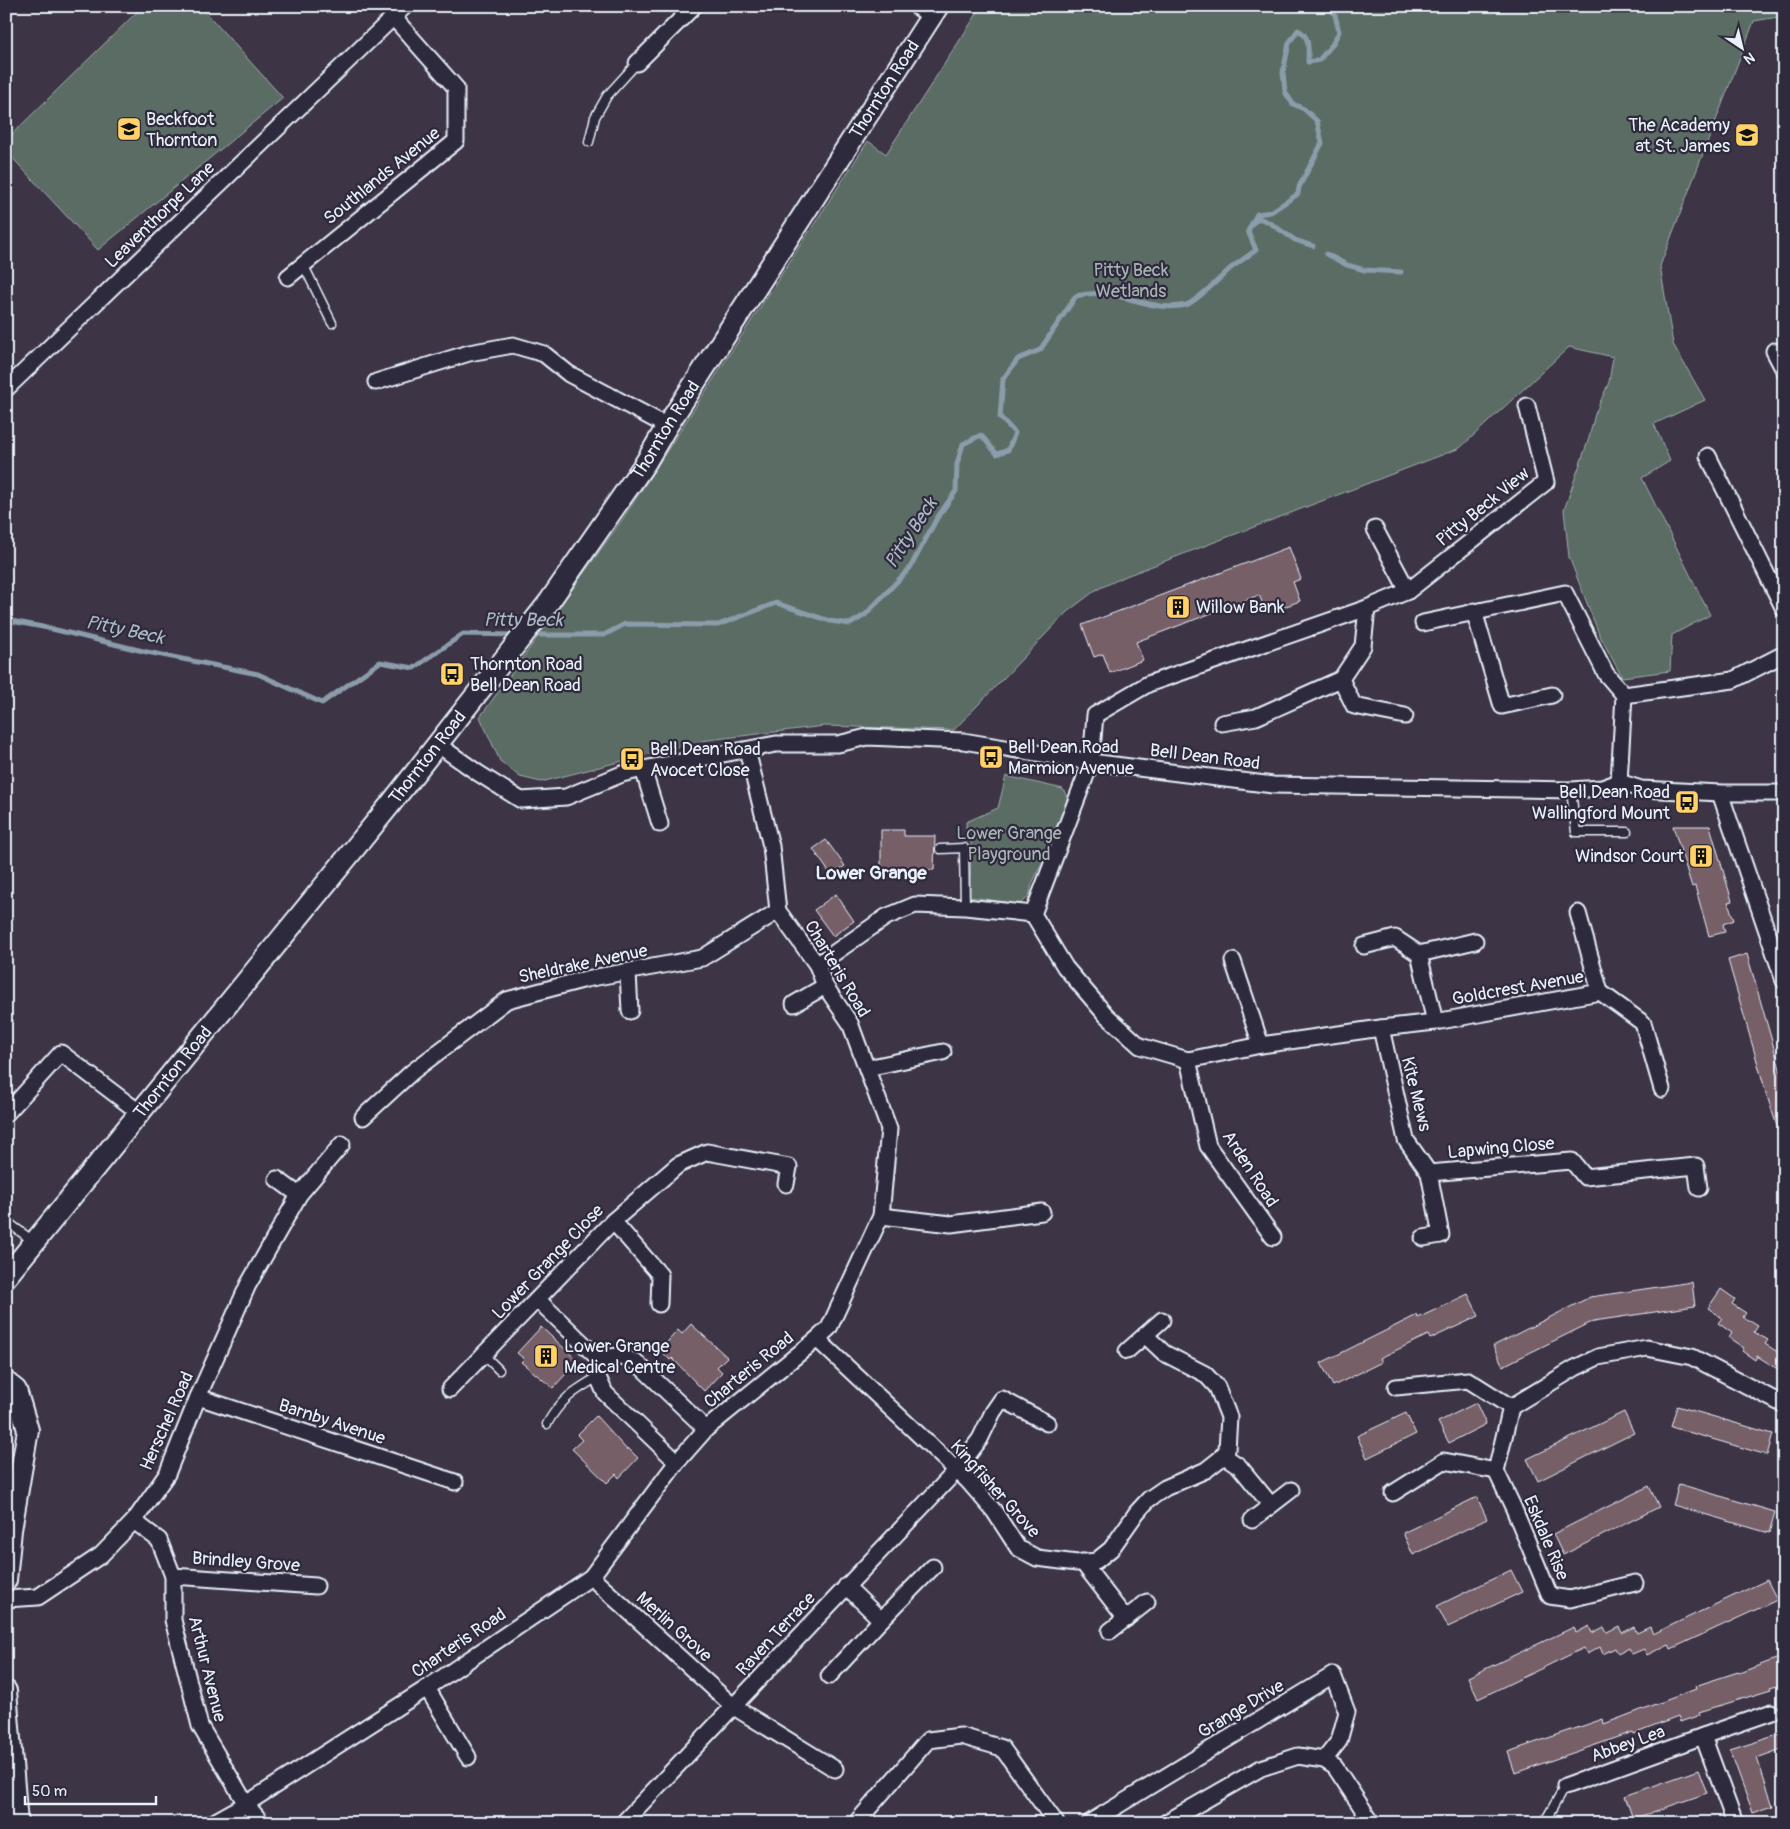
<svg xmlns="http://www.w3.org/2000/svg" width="1790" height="1829" font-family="Pangolin,sans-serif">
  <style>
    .green { fill: #5a6c64; stroke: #a1aeae }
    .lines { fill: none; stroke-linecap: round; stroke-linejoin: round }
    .stream { stroke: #8b9cab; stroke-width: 5 }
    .building { fill: #775e68; stroke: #e8f1f8 }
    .lane-casing { stroke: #e8f1f8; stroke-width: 11 }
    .street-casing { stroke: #e8f1f8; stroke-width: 19 }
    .secondary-casing { stroke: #e8f1f8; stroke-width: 24 }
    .lane { stroke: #2f2a3d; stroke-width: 8 }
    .street { stroke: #2f2a3d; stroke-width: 15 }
    .secondary { stroke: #2f2a3d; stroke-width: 20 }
    .labels { text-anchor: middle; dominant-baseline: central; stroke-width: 4.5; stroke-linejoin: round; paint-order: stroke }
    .street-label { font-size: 18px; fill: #e8f1f8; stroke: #2f2a3d }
    .poi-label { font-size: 18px; fill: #e8f1f8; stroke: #2f2a3d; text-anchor: start }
    .park-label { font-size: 18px; fill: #a8b5b5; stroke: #2f2a3d }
    .water-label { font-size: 19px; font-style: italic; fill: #aab9c4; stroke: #2f2a3d }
    .neighbourhood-label { font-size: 19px; font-weight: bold; fill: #e8f1f8; stroke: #2f2a3d }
  </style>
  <rect width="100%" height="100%" fill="#3d3446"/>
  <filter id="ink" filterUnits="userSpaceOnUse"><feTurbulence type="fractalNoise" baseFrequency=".02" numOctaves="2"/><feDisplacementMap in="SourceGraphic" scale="10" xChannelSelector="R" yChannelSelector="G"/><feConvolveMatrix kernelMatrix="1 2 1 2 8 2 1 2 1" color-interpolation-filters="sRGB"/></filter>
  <g filter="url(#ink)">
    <g class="green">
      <polygon points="143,6 200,6 283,98 98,250 6,151 6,140"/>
      <polygon points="982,6 1784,6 1784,16 1754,21 1660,266 1673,344 1705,400 1654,424 1670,461 1642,478 1710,615 1672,635 1670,671 1622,677 1599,634 1569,557 1564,510 1589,438 1595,414 1609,382 1613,357 1569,347 1460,448 1126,576 1096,590 1067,612 954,730 824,726 700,741 541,782 520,777 500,761 480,717 622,520 868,141 886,154"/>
      <polygon points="1006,776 1063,789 1067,797 1066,811 1032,884 1029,897 1020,904 970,897 971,841 966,841 966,822 998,808"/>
    </g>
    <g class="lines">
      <g class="stream">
        <polyline points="1254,222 1259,218 1270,223 1295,240 1313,246"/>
        <polyline points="1326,254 1347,265 1365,270 1401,272"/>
        <polyline points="6,620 48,628 147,652 258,674 322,703 380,662 414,668 463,634 516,635"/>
        <path d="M529,635H604L625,624L718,625L776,603L830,621L850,624L865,615L910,568L937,518L956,491L957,464L963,444L981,435L997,454L1008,450L1015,433L1000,417L1003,379L1018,359L1040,350L1076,296C1118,285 1148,314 1186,305C1195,303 1222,276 1231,268C1239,262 1248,256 1256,250L1248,231L1257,214L1271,212L1298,194L1299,187L1322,143L1317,121L1304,109L1293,104L1285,92L1283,72L1289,43L1298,30C1311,36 1308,51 1308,62L1319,60L1332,45L1339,32L1335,15L1330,6"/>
      </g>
    </g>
    <g class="building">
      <polygon points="1289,547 1301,579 1293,582 1300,601 1267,613 1259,595 1136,642 1143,660 1110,673 1103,654 1094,657 1082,625"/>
      <polygon points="1673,826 1710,826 1732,901 1728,902 1734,920 1723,924 1725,932 1709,936 1695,886 1692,887"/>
      <polygon points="881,830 904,830 904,836 935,836 934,870 906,869 907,877 881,877"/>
      <polygon points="826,840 845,866 831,875 813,849"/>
      <polygon points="836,894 854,921 833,936 814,910"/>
      <polygon points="1747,954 1784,1083 1784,1135 1780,1135 1767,1096 1728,960"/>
      <polygon points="1692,1282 1695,1306 1594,1321 1503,1366 1493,1346 1590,1297"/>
      <polygon points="1721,1289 1735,1299 1732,1304 1746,1313 1743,1317 1758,1326 1754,1332 1768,1340 1765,1344 1784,1356 1784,1373 1757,1356 1755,1360 1742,1351 1744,1348 1729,1338 1732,1333 1718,1323 1722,1318 1708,1308"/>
      <polygon points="1468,1294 1479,1316 1430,1339 1428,1335 1380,1358 1382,1362 1333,1386 1321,1363 1417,1315 1418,1318"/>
      <polygon points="691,1324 727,1357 717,1367 722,1372 704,1391 672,1358 670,1360 660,1350 678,1330 682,1334"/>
      <polygon points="541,1327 578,1361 553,1388 521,1362 524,1359 517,1353"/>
      <polygon points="1476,1403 1486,1424 1449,1443 1438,1422"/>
      <polygon points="1677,1406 1773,1434 1767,1455 1671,1427"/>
      <polygon points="1624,1412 1634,1433 1538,1481 1527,1459"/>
      <polygon points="1406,1413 1416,1434 1367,1458 1357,1436"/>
      <polygon points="596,1416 627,1450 628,1448 638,1458 619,1478 616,1474 607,1483 572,1449 582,1440 577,1435"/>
      <polygon points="1679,1484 1775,1512 1769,1533 1673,1505"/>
      <polygon points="1649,1486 1659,1507 1563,1555 1553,1534"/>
      <polygon points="1477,1497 1487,1519 1413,1555 1403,1533"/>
      <polygon points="1511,1570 1522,1592 1448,1627 1437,1606"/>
      <polygon points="1767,1580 1777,1600 1671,1649 1669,1644 1647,1655 1644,1649 1632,1654 1629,1648 1618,1654 1615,1648 1603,1654 1600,1647 1587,1654 1584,1648 1478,1699 1468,1677 1574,1627 1576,1633 1589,1626 1592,1633 1604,1627 1607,1633 1619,1627 1622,1633 1634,1627 1637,1633 1650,1627 1653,1634"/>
      <polygon points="1784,1656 1784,1684 1770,1688 1771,1690 1699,1712 1700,1715 1680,1722 1678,1717 1634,1734 1633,1732 1515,1773 1508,1752 1603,1719 1604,1724 1696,1689 1695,1686 1738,1672 1739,1673"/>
      <polygon points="1784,1733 1784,1748 1757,1758 1773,1806 1753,1813 1730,1750"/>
      <polygon points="1698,1770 1707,1793 1633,1819 1625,1796"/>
    </g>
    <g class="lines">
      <defs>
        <g id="lane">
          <polyline points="589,142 595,117 607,96 637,63"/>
          <polyline points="303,264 332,323"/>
          <polyline points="1571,790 1576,832 1627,832"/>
          <polyline points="940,849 964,848 965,907"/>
          <polyline points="6,1221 33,1241"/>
          <polyline points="484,1355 499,1370"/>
          <path d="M547,1424C560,1400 575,1390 598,1377"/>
          <polyline points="1544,1823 1565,1786"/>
        </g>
        <g id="street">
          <polyline points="916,6 931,16"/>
          <polyline points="637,63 694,6"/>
          <polyline points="288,277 456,141 456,88 393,17"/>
          <polyline points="1774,351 1784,370"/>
          <polyline points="376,382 469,353 513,345 544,354 569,374 667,426"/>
          <polyline points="6,389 405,6"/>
          <polyline points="1527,406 1546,482 1408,591 1367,608 1148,684 1095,715 1091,762 1033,914 1065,967 1106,1015 1140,1046 1188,1060 1261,1045 1381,1028 1435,1022 1600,992 1643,1023 1662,1089"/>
          <polyline points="1708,456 1784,609"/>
          <polyline points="1375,529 1408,591"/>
          <polyline points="1367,608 1363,646 1341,679 1354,706 1405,716"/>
          <polyline points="1474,611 1502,706 1552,695"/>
          <polyline points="1423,623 1565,593 1606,674 1624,695"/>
          <polyline points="1624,695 1733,680 1784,654"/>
          <polyline points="1222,723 1256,717 1341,679"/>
          <polyline points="437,744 478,773 521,800 566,797 622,774 643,769 776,744 838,744 867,737 963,741 1091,762 1273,785 1571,790 1602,788 1619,782 1641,789 1720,793 1784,793"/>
          <polyline points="643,769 660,824"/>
          <polyline points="1619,782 1624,695"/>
          <polyline points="1720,793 1784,981"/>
          <polyline points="1578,913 1600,992"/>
          <polyline points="1364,946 1395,938 1419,954 1435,1022"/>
          <polyline points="1419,954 1475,941"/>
          <polyline points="1233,961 1261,1045"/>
          <polyline points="817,965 886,917 915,905 965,907 1033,914"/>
          <polyline points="628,972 630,1011"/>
          <polyline points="794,1004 825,986"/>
          <polyline points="1381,1028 1406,1140 1429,1173 1441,1235 1423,1238"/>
          <polyline points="1188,1060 1208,1146 1273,1237"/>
          <polyline points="867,1068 943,1052"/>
          <polyline points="6,1114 61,1053 140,1113"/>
          <polyline points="363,1117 412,1072 507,1000 586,979 702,958 778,911"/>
          <polyline points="1429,1173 1572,1161 1585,1177 1696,1166 1699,1188"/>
          <polyline points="277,1179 299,1195"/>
          <polyline points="881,1216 951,1224 1042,1212"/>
          <polyline points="613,1221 660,1275 659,1304"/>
          <polyline points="538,1300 598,1358 598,1377 605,1393 677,1462"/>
          <polyline points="817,1339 968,1481 994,1511 1018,1548 1037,1558 1077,1563 1096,1561 1111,1549 1137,1512 1149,1499 1165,1488 1206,1470 1220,1459 1227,1450 1229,1417 1217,1387 1205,1374 1164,1353 1145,1335"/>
          <polyline points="1127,1351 1162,1320"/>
          <polyline points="598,1358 619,1356 636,1362 706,1429"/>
          <polyline points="1396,1387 1468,1380 1511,1407"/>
          <polyline points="450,1389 613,1221 678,1165 707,1152 789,1167 786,1184"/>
          <polyline points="198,1397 455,1482"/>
          <polyline points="1223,1455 1239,1466 1271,1505"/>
          <polyline points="1393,1493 1444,1461 1496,1471"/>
          <polyline points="1252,1520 1291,1490"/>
          <polyline points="134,1521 159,1540 173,1576 173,1620 200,1726 246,1804 262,1823"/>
          <polyline points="1082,1562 1126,1619"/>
          <polyline points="173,1576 316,1586"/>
          <polyline points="591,1577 734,1707 835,1769"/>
          <polyline points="1635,1583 1570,1599 1550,1596 1514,1509 1496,1471 1511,1407 1575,1368 1598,1357 1647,1348 1692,1357 1784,1405"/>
          <polyline points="6,1599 38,1597 101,1555 134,1521 167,1474 198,1397 248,1285 299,1195 342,1144"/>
          <polyline points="881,1620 933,1567"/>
          <polyline points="1110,1631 1147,1602"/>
          <polyline points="829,1676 881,1620 846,1586"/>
          <polyline points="427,1688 468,1757"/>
          <polyline points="1703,1736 1772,1712"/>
          <polyline points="1565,1786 1703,1736 1735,1823"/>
          <polyline points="212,1823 246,1804 427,1688 591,1577 677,1462 706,1429 817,1339 829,1328 881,1216 889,1129 850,1023 825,986 817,965 778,911 771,846 747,750"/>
          <polyline points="623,1823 956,1471 980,1439 993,1412 1002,1399 1047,1423"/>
          <polyline points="856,1823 928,1740 961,1736 1002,1748 1056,1823"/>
          <polyline points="1089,1823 1333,1675 1347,1712 1339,1741 1324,1760"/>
          <polyline points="1165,1823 1261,1768 1298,1756 1324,1760 1335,1767 1372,1823"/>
        </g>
        <g id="secondary">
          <path id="s1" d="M6,1277L389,806L549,602L646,462L667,426L938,6"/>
          <polyline points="6,1382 16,1390 28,1430 11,1530 6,1580"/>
          <polyline points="6,1691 17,1823"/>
        </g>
      </defs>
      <use href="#lane" class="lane-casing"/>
      <use href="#street" class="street-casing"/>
      <use href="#secondary" class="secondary-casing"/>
      <use href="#lane" class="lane"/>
      <use href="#street" class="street"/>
      <use href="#secondary" class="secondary"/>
    </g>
  </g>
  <defs>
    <symbol id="school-square" viewBox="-11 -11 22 22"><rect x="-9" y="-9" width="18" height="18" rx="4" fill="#ffd166" stroke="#2f2a3d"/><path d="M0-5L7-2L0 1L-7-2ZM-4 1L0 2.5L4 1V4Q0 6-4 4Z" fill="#111"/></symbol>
    <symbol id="building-square" viewBox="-11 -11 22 22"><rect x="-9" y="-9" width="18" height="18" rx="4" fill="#ffd166" stroke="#2f2a3d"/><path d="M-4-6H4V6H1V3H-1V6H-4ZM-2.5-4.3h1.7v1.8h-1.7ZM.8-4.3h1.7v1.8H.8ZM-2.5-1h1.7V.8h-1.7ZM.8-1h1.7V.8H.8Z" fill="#111"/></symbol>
    <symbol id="bus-square" viewBox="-11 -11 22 22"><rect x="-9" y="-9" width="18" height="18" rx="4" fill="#ffd166" stroke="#2f2a3d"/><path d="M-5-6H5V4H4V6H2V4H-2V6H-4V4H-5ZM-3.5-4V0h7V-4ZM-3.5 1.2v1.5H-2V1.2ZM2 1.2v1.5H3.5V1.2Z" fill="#111"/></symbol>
  </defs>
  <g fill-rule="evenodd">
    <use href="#school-square" x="115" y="115" width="28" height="28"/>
    <use href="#school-square" x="1733" y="121" width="28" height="28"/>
    <use href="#building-square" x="1164" y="593" width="28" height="28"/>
    <use href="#bus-square" x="438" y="660" width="28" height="28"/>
    <use href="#bus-square" x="977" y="743" width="28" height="28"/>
    <use href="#bus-square" x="618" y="745" width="28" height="28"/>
    <use href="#bus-square" x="1673" y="788" width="28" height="28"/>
    <use href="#building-square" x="1687" y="842" width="28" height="28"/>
    <use href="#building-square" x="532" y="1342" width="28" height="28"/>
  </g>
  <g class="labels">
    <g class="street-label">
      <text stroke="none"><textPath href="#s1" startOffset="1479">Thornton Road</textPath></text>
      <text transform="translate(382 176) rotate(-39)">Southlands Avenue</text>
      <text transform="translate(160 215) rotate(-44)">Leaventhorpe Lane</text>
      <text stroke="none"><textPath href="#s1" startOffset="1074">Thornton Road</textPath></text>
      <text transform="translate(1483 507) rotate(-39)">Pitty Beck View</text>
      <text stroke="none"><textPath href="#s1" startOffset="669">Thornton Road</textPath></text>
      <text transform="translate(1205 757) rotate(7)">Bell Dean Road</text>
      <text transform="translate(583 964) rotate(-12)">Sheldrake Avenue</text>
      <text transform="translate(837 969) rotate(59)">Charteris Road</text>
      <text transform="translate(1518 988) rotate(-10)">Goldcrest Avenue</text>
      <text stroke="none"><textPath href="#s1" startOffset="264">Thornton Road</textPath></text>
      <text transform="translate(1416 1094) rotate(76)">Kite Mews</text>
      <text transform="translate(1501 1148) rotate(-5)">Lapwing Close</text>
      <text transform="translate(1250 1169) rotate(57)">Arden Road</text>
      <text transform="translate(548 1262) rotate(-46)">Lower Grange Close</text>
      <text transform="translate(749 1370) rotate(-39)">Charteris Road</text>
      <text transform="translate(167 1421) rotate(-66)">Herschel Road</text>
      <text transform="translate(332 1422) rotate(18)">Barnby Avenue</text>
      <text transform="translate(995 1489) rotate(48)">Kingfisher Grove</text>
      <text transform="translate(1546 1538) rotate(67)">Eskdale Rise</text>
      <text transform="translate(246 1562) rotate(4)">Brindley Grove</text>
      <text transform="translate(674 1627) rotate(42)">Merlin Grove</text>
      <text transform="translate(776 1634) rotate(-47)">Raven Terrace</text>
      <text transform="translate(459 1643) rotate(-34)">Charteris Road</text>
      <text transform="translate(207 1669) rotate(76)">Arthur Avenue</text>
      <text transform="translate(1241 1709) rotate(-31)">Grange Drive</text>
      <text transform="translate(1628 1744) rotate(-20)">Abbey Lea</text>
    </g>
    <g class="poi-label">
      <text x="146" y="119">Beckfoot<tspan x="146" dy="21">Thornton</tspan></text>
      <text x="1730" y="125" text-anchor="end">The Academy<tspan x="1730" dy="21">at St. James</tspan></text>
      <text x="1196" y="607">Willow Bank</text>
      <text x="470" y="664">Thornton Road<tspan x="470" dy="21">Bell Dean Road</tspan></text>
      <text x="1008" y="747">Bell Dean Road<tspan x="1008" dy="21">Marmion Avenue</tspan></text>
      <text x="650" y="749">Bell Dean Road<tspan x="650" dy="21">Avocet Close</tspan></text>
      <text x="1670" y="792" text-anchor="end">Bell Dean Road<tspan x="1670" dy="21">Wallingford Mount</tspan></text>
      <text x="1684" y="856" text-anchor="end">Windsor Court</text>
      <text x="564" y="1346">Lower Grange<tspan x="564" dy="21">Medical Centre</tspan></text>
    </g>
    <g class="park-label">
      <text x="1131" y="270">Pitty Beck<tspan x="1131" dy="21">Wetlands</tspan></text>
      <text x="1009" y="833">Lower Grange<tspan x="1009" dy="21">Playground</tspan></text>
    </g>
    <g class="water-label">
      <text transform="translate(911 533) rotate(-57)">Pitty Beck</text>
      <text x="523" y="620">Pitty Beck</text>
      <text transform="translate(125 630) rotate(12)">Pitty Beck</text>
    </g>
    <g class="neighbourhood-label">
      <text x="871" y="873">Lower Grange</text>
    </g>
  </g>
  <rect width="1790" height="1829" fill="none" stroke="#2f2a3d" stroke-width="25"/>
  <rect x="12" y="12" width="1765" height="1804" fill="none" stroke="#e8f1f8" stroke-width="2" filter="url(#ink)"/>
  <g transform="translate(1742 48) rotate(145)" stroke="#2f2a3d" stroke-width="4" paint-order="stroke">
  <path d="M0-4L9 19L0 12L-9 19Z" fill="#e8f1f8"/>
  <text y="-8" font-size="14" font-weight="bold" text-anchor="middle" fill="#e8f1f8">N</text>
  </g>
  <path d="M25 1796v8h131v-8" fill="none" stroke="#e8f1f8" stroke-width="2.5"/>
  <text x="32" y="1796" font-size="15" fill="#e8f1f8" stroke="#2f2a3d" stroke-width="4" paint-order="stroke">50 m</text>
</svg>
